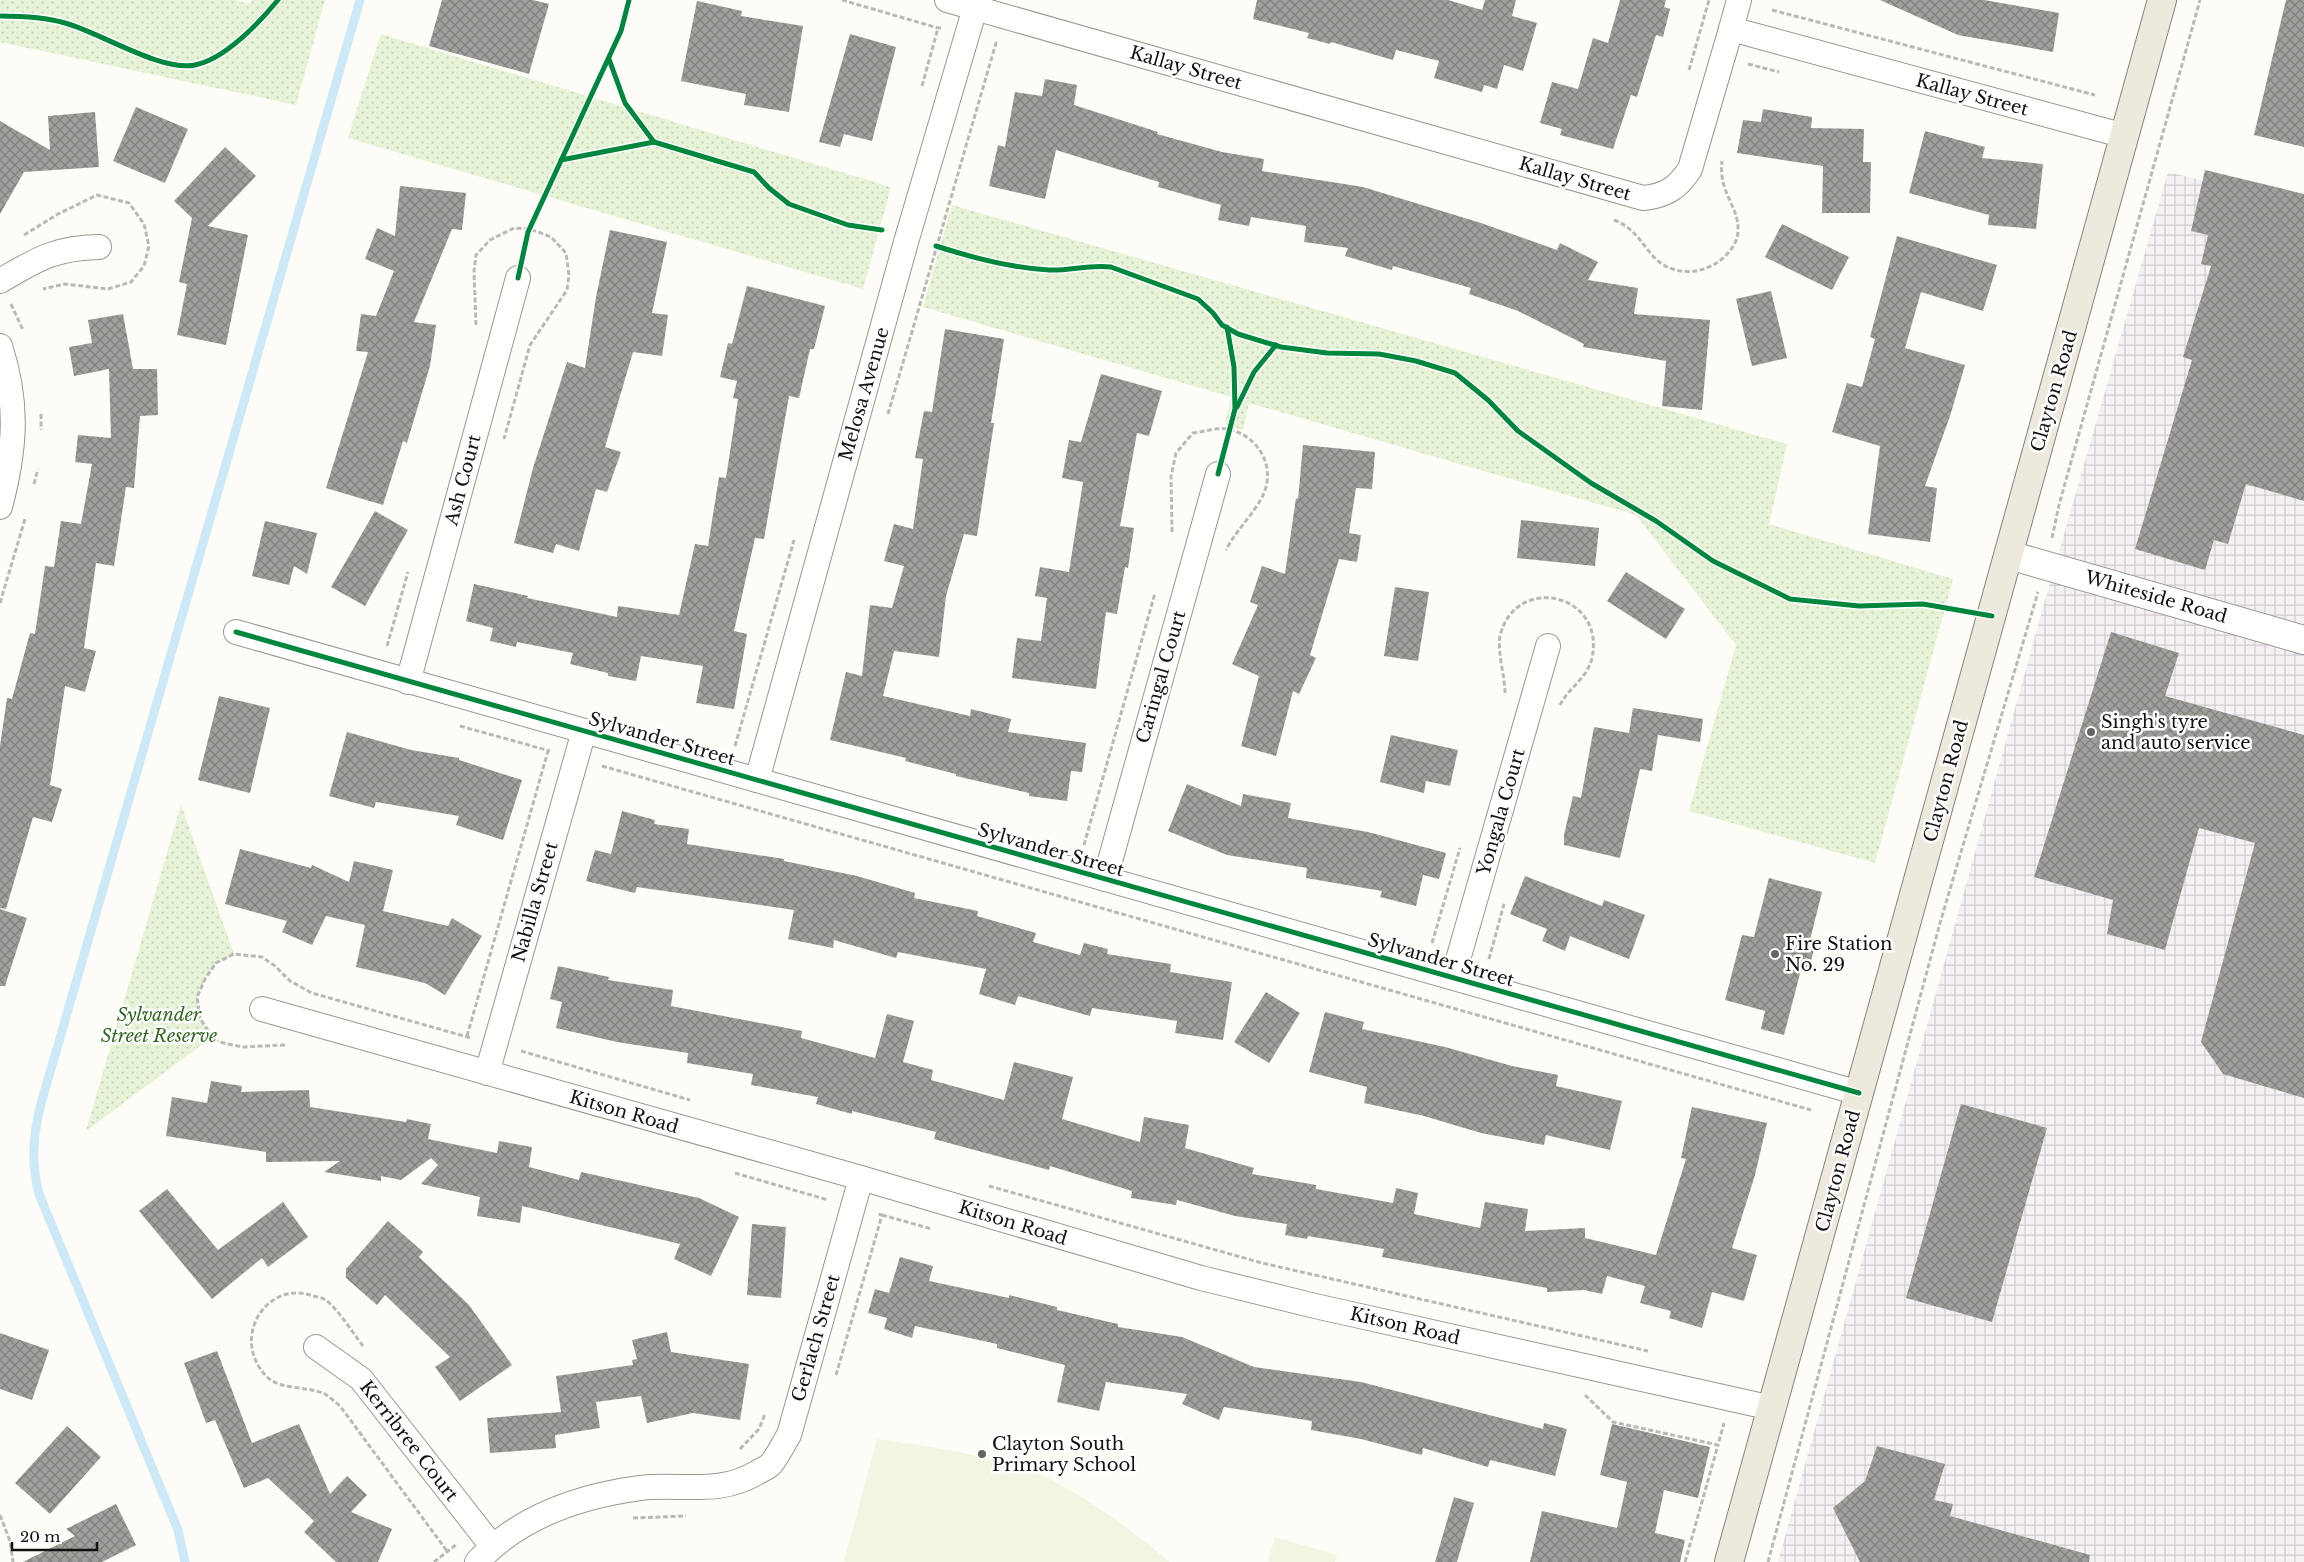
<svg xmlns="http://www.w3.org/2000/svg" width="2304" height="1562" font-family="'Libre Baskerville',serif">
  <style>
    .industrial { fill: url(#industrial-grid) }
    .park { fill: url(#park-dots) }
    .pitch { fill: #f0f6e1 }
    .lines { fill: none; stroke-linecap: round; stroke-linejoin: round }
    .stream { stroke: #cde8f7; stroke-width: 9 }
    .building { fill: url(#building-cross-hatch) }
    .minor-casing { stroke: #979795; stroke-width: 26 }
    .tertiary-casing { stroke: #979795; stroke-width: 30 }
    .primary-casing { stroke: #858482; stroke-width: 30 }
    .path { stroke: #b9b9b8; stroke-width: 3; stroke-dasharray: 5 2.5; stroke-linecap: butt }
    .minor { stroke: #fffffe; stroke-width: 24 }
    .tertiary { stroke: #fffffe; stroke-width: 28 }
    .primary { stroke: #ede9dc; stroke-width: 28 }
    .cycleway-casing { stroke: #fff; stroke-width: 8 }
    .cycleway { stroke: #00873e; stroke-width: 5 }
    .poi-dot { fill: #646362; stroke: #fff; stroke-width: 2 }
    .labels { text-anchor: middle; dominant-baseline: central; stroke-width: 5; stroke-linejoin: round; paint-order: stroke }
    .street-label { font-size: 18px; fill: #111; stroke: #fff }
    .poi-label { font-size: 18px; fill: #111; stroke: #fff; text-anchor: start }
    .park-label { font-size: 18px; font-style: italic; fill: #2f6b1f; stroke: #fff }
  </style>
  <defs>
    <pattern id="industrial-grid" width="8" height="8" patternUnits="userSpaceOnUse" patternTransform="scale(1.25)"><rect width="8" height="8" fill="#f5f0f3"/><path d="M0 4h8M4 0v8" fill="none" stroke="#d1cdcf"/></pattern>
    <pattern id="park-dots" width="8" height="8" patternUnits="userSpaceOnUse" patternTransform="scale(1.25)"><rect width="8" height="8" fill="#e7f3d7"/><path d="M2 2h.1M6 6h.1" fill="none" stroke="#c5cfb8" stroke-width="1.8" stroke-linecap="round"/></pattern>
    <pattern id="building-cross-hatch" width="8" height="8" patternUnits="userSpaceOnUse" patternTransform="scale(1.25)"><rect width="8" height="8" fill="#a19f9c"/><path d="M0 0l8 8M0 8l8-8" fill="none" stroke="#82807e"/></pattern>
  </defs>
  <rect width="100%" height="100%" fill="#fdfcf7"/>
  <polygon class="industrial" points="2168,172 2304,206 2304,1562 1778,1562 2044,604"/>
  <g class="park">
    <polygon points="0,0 235,0 250,4 252,0 325,0 296,105 0,42"/>
    <polygon points="381,34 891,187 863,289 348,138"/>
    <polygon points="952,205 1787,444 1769,524 1953,579 1875,863 1689,811 1736,645 1636,515 1249,403 1243,430 1225,424 1231,397 923,307"/>
    <polygon points="181,805 234,954 216,963 205,979 197,997 200,1018 212,1037 86,1131"/>
  </g>
  <g class="pitch">
    <path d="M877,1439C930,1447 985,1454 1036,1473C1076,1489 1137,1533 1169,1562H844Z"/>
    <polygon points="1275,1537 1337,1555 1335,1562 1268,1562"/>
  </g>
  <g class="lines">
    <path class="stream" d="M185,1562L178,1530L39,1194C31,1163 33,1137 40,1107L360,0"/>
  </g>
  <g class="building">
    <polygon points="442,0 533,0 549,4 529,74 429,46"/>
    <polygon points="1257,0 1448,0 1482,10 1485,0 1516,0 1512,16 1537,23 1523,71 1504,65 1497,89 1484,85 1482,92 1434,78 1439,61 1396,50 1393,60 1331,42 1330,44 1307,38 1309,33 1253,19"/>
    <polygon points="1620,0 1666,0 1664,7 1670,9 1663,37 1656,35 1637,97 1631,95 1613,149 1560,135 1562,129 1540,123 1552,82 1578,89 1593,38 1608,43"/>
    <polygon points="1880,0 1984,0 2059,13 2053,52 1958,35"/>
    <polygon points="2286,0 2304,0 2304,147 2254,135"/>
    <polygon points="697,1 742,11 741,16 803,26 789,112 744,105 746,94 681,81"/>
    <polygon points="850,34 896,47 872,141 844,134 840,147 819,142"/>
    <polygon points="1045,79 1077,85 1074,105 1158,132 1157,134 1222,152 1264,159 1262,171 1363,187 1481,223 1557,250 1560,243 1598,262 1588,280 1638,288 1634,314 1710,320 1702,410 1662,406 1666,361 1583,347 1584,344 1518,311 1469,294 1471,288 1393,266 1392,270 1345,256 1348,248 1304,242 1306,226 1251,217 1249,226 1218,220 1221,205 1158,187 1159,182 1056,150 1045,199 989,186 998,145 1005,147 1015,92 1042,96"/>
    <polygon points="136,107 188,129 165,183 113,161"/>
    <polygon points="1763,109 1812,117 1811,128 1864,129 1863,162 1871,162 1870,213 1822,213 1823,166 1737,153 1743,120 1761,122"/>
    <polygon points="95,112 99,167 24,172 0,214 0,121 50,150 48,116"/>
    <polygon points="1925,131 1985,147 1982,158 2043,164 2036,229 1988,225 1989,215 1909,193"/>
    <polygon points="225,147 256,176 208,226 248,235 226,345 177,335 187,284 179,282 192,218 174,201"/>
    <polygon points="2205,170 2304,194 2304,501 2246,484 2228,544 2214,540 2205,570 2135,549 2192,360 2183,357 2211,266 2201,264 2208,235 2191,231"/>
    <polygon points="400,186 466,193 462,230 452,229 414,322 436,325 430,366 407,443 403,441 383,505 326,488 368,352 356,351 361,314 376,316 394,271 365,259 377,228 395,236"/>
    <polygon points="1782,224 1849,257 1832,290 1765,257"/>
    <polygon points="610,230 667,242 652,313 668,315 662,356 633,352 605,447 621,452 607,492 596,489 579,551 556,544 553,553 514,543 533,468 567,362 585,368 596,297"/>
    <polygon points="1897,236 1997,265 1983,311 1921,292 1905,348 1965,365 1950,416 1925,486 1937,488 1930,542 1868,534 1880,446 1832,432 1847,383 1862,387 1875,339 1870,337"/>
    <polygon points="747,286 825,306 814,349 810,349 799,398 789,396 764,539 755,538 734,631 747,634 734,709 696,703 703,666 641,656 636,681 608,676 608,673 570,664 573,653 517,642 516,647 490,641 493,628 466,621 474,584 528,596 527,598 617,617 618,606 679,615 695,544 708,546 719,477 726,478 738,399 733,398 737,381 720,377 728,343 732,344"/>
    <polygon points="1771,291 1787,358 1752,366 1736,299"/>
    <polygon points="123,314 133,369 157,369 158,415 140,416 134,488 126,487 114,566 96,563 84,648 96,651 85,692 65,686 50,785 62,789 52,822 33,817 6,909 0,908 0,746 7,698 12,699 30,633 35,634 45,566 54,567 61,521 81,524 92,464 75,462 78,435 111,438 109,369 74,376 69,347 92,343 88,320"/>
    <polygon points="945,329 1004,339 991,423 994,423 977,536 964,534 946,596 939,657 894,651 883,696 970,716 971,709 1011,719 1008,732 1086,743 1082,772 1071,771 1067,801 1029,796 1029,793 956,776 956,774 905,761 906,758 830,740 846,672 862,676 870,605 892,608 904,566 884,561 894,524 913,529 923,459 915,458 924,411 932,412"/>
    <polygon points="1101,374 1162,391 1149,436 1137,433 1120,526 1134,528 1128,568 1125,567 1117,614 1106,612 1096,689 1012,678 1017,638 1041,641 1047,598 1035,596 1040,567 1069,572 1083,482 1062,478 1069,440 1081,442"/>
    <polygon points="1303,445 1375,452 1372,489 1356,488 1349,533 1361,535 1357,562 1339,559 1310,655 1316,658 1299,694 1293,691 1276,756 1241,746 1259,676 1232,664 1258,605 1250,602 1262,566 1285,574 1296,498 1298,499"/>
    <polygon points="375,511 408,530 365,606 331,587"/>
    <polygon points="1521,520 1599,528 1595,566 1517,558"/>
    <polygon points="265,521 317,533 307,574 294,566 289,585 252,576"/>
    <polygon points="1626,572 1685,609 1666,639 1607,601"/>
    <polygon points="1395,587 1429,592 1418,661 1384,656"/>
    <polygon points="2111,632 2179,653 2165,696 2304,735 2304,1098 2223,1074 2201,1042 2255,843 2199,828 2165,950 2107,934 2113,900 2034,877"/>
    <polygon points="219,696 270,708 250,793 198,780"/>
    <polygon points="1633,708 1703,719 1700,742 1658,735 1652,771 1640,769 1620,858 1564,845 1564,835 1573,796 1581,798 1594,727 1629,733"/>
    <polygon points="347,732 411,750 459,758 459,760 522,780 503,840 456,825 459,816 376,802 374,808 329,796"/>
    <polygon points="1391,735 1458,750 1450,786 1426,781 1424,793 1380,782"/>
    <polygon points="1187,784 1241,806 1243,794 1291,803 1288,818 1368,832 1446,853 1439,879 1423,875 1416,906 1380,897 1382,891 1306,878 1307,868 1227,855 1168,831"/>
    <polygon points="622,811 655,820 654,824 689,829 687,844 784,859 784,861 857,876 915,893 914,898 978,911 977,916 1036,933 1033,942 1080,955 1084,943 1108,949 1107,954 1171,964 1170,972 1232,982 1223,1040 1175,1033 1177,1021 1092,1008 1090,1016 1018,996 1015,1005 979,994 986,969 898,952 896,958 834,940 833,948 788,939 794,910 637,887 635,893 586,881 595,850 611,854"/>
    <polygon points="240,849 311,868 312,865 349,882 354,861 393,870 383,911 448,926 452,918 482,936 445,995 425,983 356,967 365,925 326,916 312,945 282,932 287,921 225,904"/>
    <polygon points="1525,876 1602,906 1604,900 1645,915 1629,959 1570,936 1565,951 1542,941 1547,929 1510,914"/>
    <polygon points="1769,878 1822,892 1810,940 1816,942 1809,968 1802,966 1784,1035 1761,1029 1765,1011 1725,1000 1742,935 1754,937"/>
    <polygon points="0,909 27,918 5,986 0,986"/>
    <polygon points="558,966 609,977 608,980 673,990 671,1006 802,1031 801,1038 875,1058 887,1014 914,1021 903,1062 933,1070 931,1080 1004,1100 1014,1062 1073,1077 1062,1119 1140,1142 1144,1117 1189,1125 1185,1148 1254,1168 1252,1174 1316,1185 1316,1189 1393,1203 1396,1188 1418,1193 1414,1214 1480,1228 1485,1202 1528,1209 1525,1231 1585,1228 1585,1238 1656,1255 1686,1159 1681,1158 1692,1107 1767,1123 1755,1175 1732,1248 1757,1255 1744,1301 1712,1292 1702,1328 1669,1318 1671,1311 1640,1303 1645,1286 1607,1276 1602,1294 1584,1290 1547,1292 1547,1288 1382,1257 1384,1249 1308,1236 1307,1239 1285,1235 1287,1224 1235,1216 1177,1200 1176,1205 1131,1198 1132,1191 1050,1166 1049,1170 934,1139 936,1132 852,1111 852,1114 816,1104 818,1097 751,1085 753,1074 687,1063 688,1053 617,1042 556,1028 562,1002 550,999"/>
    <polygon points="1266,992 1300,1013 1269,1063 1234,1042"/>
    <polygon points="1325,1012 1364,1022 1362,1029 1445,1047 1512,1066 1558,1075 1556,1086 1622,1101 1610,1150 1546,1135 1544,1145 1481,1133 1424,1116 1364,1103 1367,1087 1309,1072"/>
    <polygon points="211,1081 242,1086 241,1092 309,1090 310,1107 406,1122 407,1119 431,1124 428,1139 497,1153 499,1141 532,1147 529,1167 579,1180 581,1172 699,1198 739,1217 711,1276 674,1259 680,1244 522,1206 520,1223 477,1216 480,1197 421,1184 438,1165 431,1158 401,1180 381,1176 381,1181 324,1172 340,1161 266,1162 266,1152 166,1136 172,1097 207,1103"/>
    <polygon points="1961,1104 2047,1128 1992,1322 1906,1298"/>
    <polygon points="167,1189 218,1250 283,1202 308,1237 268,1267 262,1258 212,1299 139,1211"/>
    <polygon points="388,1221 423,1252 419,1257 469,1305 512,1365 460,1401 435,1367 450,1357 385,1295 377,1305 346,1278 346,1269"/>
    <polygon points="752,1224 786,1227 781,1298 747,1295"/>
    <polygon points="900,1257 933,1266 929,1281 1009,1298 1009,1295 1057,1307 1057,1310 1118,1324 1118,1327 1182,1337 1254,1367 1361,1382 1543,1429 1544,1423 1567,1429 1555,1476 1490,1460 1488,1467 1423,1448 1422,1455 1361,1439 1311,1430 1312,1421 1224,1407 1219,1420 1182,1404 1187,1394 1106,1382 1099,1411 1057,1402 1065,1365 997,1348 997,1344 915,1326 912,1338 884,1329 887,1318 868,1313 875,1289 889,1293"/>
    <polygon points="667,1332 671,1352 749,1364 740,1420 693,1413 647,1423 641,1396 596,1402 600,1428 555,1435 556,1448 490,1453 487,1418 561,1412 556,1376 633,1365 632,1360 637,1359 632,1340"/>
    <polygon points="0,1333 49,1350 32,1400 0,1389"/>
    <polygon points="217,1351 252,1443 299,1424 330,1494 347,1476 367,1495 351,1512 392,1529 378,1562 336,1562 304,1532 314,1521 268,1478 244,1488 215,1420 206,1423 184,1363"/>
    <polygon points="1612,1424 1710,1447 1698,1498 1664,1490 1655,1533 1685,1540 1680,1562 1530,1562 1542,1511 1617,1528 1627,1482 1600,1475"/>
    <polygon points="67,1426 101,1457 50,1514 15,1483"/>
    <polygon points="1877,1446 1945,1464 1934,1500 1953,1504 1950,1516 2090,1555 2089,1562 1860,1562 1833,1508 1865,1481"/>
    <polygon points="1454,1497 1474,1503 1457,1562 1435,1562"/>
    <polygon points="116,1504 136,1545 102,1562 23,1562 75,1536 66,1529"/>
  </g>
  <g class="lines">
    <defs>
      <g id="minor">
        <path d="M947,0L1643,198C1665,196 1678,188 1690,169L1731,29L2125,136"/>
        <polyline points="1731,29 1739,0"/>
        <path d="M0,281C38,259 54,248 99,247"/>
        <path d="M0,346C19,404 15,450 0,507"/>
        <polyline points="236,632 1859,1093"/>
        <polyline points="408,682 518,278"/>
        <polyline points="757,780 906,242 975,8"/>
        <polyline points="1105,879 1218,474"/>
        <polyline points="1453,977 1548,646"/>
        <polyline points="262,1009 861,1178 1201,1278 1315,1306 1772,1408"/>
        <polyline points="487,1073 584,731"/>
        <polyline points="316,1347 361,1379 492,1546"/>
        <path d="M477,1562C519,1517 580,1496 640,1488C682,1483 719,1496 758,1472C762,1470 768,1467 771,1464C778,1456 783,1444 789,1435L861,1178"/>
      </g>
      <polyline id="tertiary" points="2009,555 2304,640"/>
      <polyline id="primary" points="1729,1562 2162,0"/>
    </defs>
    <use href="#minor" class="minor-casing"/>
    <use href="#tertiary" class="tertiary-casing"/>
    <use href="#primary" class="primary-casing"/>
    <g class="path">
      <polyline points="842,0 938,28"/>
      <polyline points="1772,10 2095,95"/>
      <polyline points="1748,64 1779,72"/>
      <polyline points="1689,70 1709,0"/>
      <polyline points="922,86 938,28 941,28"/>
      <path d="M1614,220C1633,227 1640,241 1653,256C1669,275 1698,276 1718,262C1728,255 1738,243 1738,231C1739,205 1718,193 1722,161"/>
      <polyline points="24,235 58,214 97,195 129,203 144,224 149,246 144,266 131,282 108,289 65,284 43,289"/>
      <polyline points="11,304 23,330"/>
      <polyline points="476,325 474,271 476,255 490,240 514,228 530,229 551,237 566,253 569,275 567,290 530,345 504,439"/>
      <polyline points="41,414 41,430"/>
      <polyline points="888,414 996,43 993,42"/>
      <polyline points="34,484 38,469"/>
      <path d="M1172,532L1171,476L1176,453L1193,433C1204,432 1217,427 1227,429C1260,435 1278,470 1261,499C1251,517 1235,532 1226,550"/>
      <polyline points="2052,538 2059,505 2200,0"/>
      <polyline points="0,603 25,519"/>
      <polyline points="387,646 408,572"/>
      <path d="M1505,693C1505,677 1497,651 1500,636C1515,573 1606,593 1592,658C1587,679 1569,687 1560,705"/>
      <polyline points="460,726 550,751"/>
      <polyline points="735,746 794,540"/>
      <polyline points="602,766 1811,1110"/>
      <polyline points="1084,845 1155,593"/>
      <polyline points="1432,943 1460,848"/>
      <polyline points="1489,959 1504,904"/>
      <polyline points="467,1036 548,751"/>
      <polyline points="285,1045 242,1047 219,1042 212,1037 200,1018 197,997 205,979 216,963 234,954 262,957 275,966 290,981 312,993 471,1038"/>
      <polyline points="521,1051 690,1100"/>
      <polyline points="735,1173 828,1200"/>
      <polyline points="989,1186 1262,1263 1648,1351"/>
      <polyline points="882,1215 932,1229"/>
      <path d="M363,1346C352,1332 341,1313 327,1301C324,1298 317,1297 313,1296C267,1279 229,1338 267,1377C280,1390 308,1386 325,1394C330,1397 335,1402 340,1406L447,1551"/>
      <polyline points="836,1375 882,1215 877,1214"/>
      <polyline points="1585,1395 1613,1422 1718,1445 1724,1423"/>
      <polyline points="740,1449 759,1429 765,1414"/>
      <polyline points="0,1515 10,1541 13,1562"/>
      <polyline points="633,1518 686,1516"/>
      <polyline points="434,1562 457,1544"/>
      <polyline points="1685,1562 1718,1445"/>
      <polyline points="1768,1562 1940,923 2038,592"/>
    </g>
    <use href="#minor" class="minor"/>
    <use href="#tertiary" class="tertiary"/>
    <use href="#primary" class="primary"/>
    <defs>
      <g id="cycleway">
        <path d="M0,16C21,16 45,17 65,23C99,32 161,72 195,65C225,59 259,23 278,0"/>
        <polyline points="609,59 625,103 654,142"/>
        <polyline points="561,160 654,142 754,172 769,188 789,204 848,225 882,230"/>
        <path d="M936,246C973,258 1010,268 1049,270C1070,271 1090,264 1111,267L1198,299L1213,313L1222,325L1238,334L1281,347L1327,353L1379,354L1416,361L1455,373L1488,400L1518,431L1591,483L1656,521L1713,561L1790,599L1859,606L1923,604L1992,616"/>
        <polyline points="518,278 528,232 621,31 629,0"/>
        <polyline points="1237,407 1254,372 1276,345"/>
        <polyline points="1218,474 1235,409 1234,367 1227,327"/>
        <polyline points="236,632 1859,1093"/>
      </g>
    </defs>
    <use href="#cycleway" class="cycleway-casing"/>
    <use href="#cycleway" class="cycleway"/>
  </g>
  <g class="poi-dot">
    <circle cx="2091" cy="732" r="5"/>
    <circle cx="1775" cy="954" r="5"/>
    <circle cx="982" cy="1454" r="5"/>
  </g>
  <g class="labels">
    <g class="street-label">
      <text transform="translate(1186 68) rotate(16)">Kallay Street</text>
      <text transform="translate(1972 95) rotate(15)">Kallay Street</text>
      <text transform="translate(1575 179) rotate(16)">Kallay Street</text>
      <text transform="translate(2054 391) rotate(-74)">Clayton Road</text>
      <text transform="translate(864 394) rotate(-74)">Melosa Avenue</text>
      <text transform="translate(463 480) rotate(-75)">Ash Court</text>
      <text transform="translate(2156 597) rotate(16)">Whiteside Road</text>
      <text transform="translate(1161 677) rotate(-74)">Caringal Court</text>
      <text transform="translate(662 739) rotate(16)">Sylvander Street</text>
      <text transform="translate(1946 781) rotate(-75)">Clayton Road</text>
      <text transform="translate(1501 812) rotate(-74)">Yongala Court</text>
      <text transform="translate(1051 850) rotate(16)">Sylvander Street</text>
      <text transform="translate(535 902) rotate(-74)">Nabilla Street</text>
      <text transform="translate(1441 960) rotate(16)">Sylvander Street</text>
      <text transform="translate(624 1112) rotate(16)">Kitson Road</text>
      <text transform="translate(1838 1171) rotate(-75)">Clayton Road</text>
      <text transform="translate(1013 1223) rotate(17)">Kitson Road</text>
      <text transform="translate(1405 1326) rotate(13)">Kitson Road</text>
      <text transform="translate(816 1338) rotate(-74)">Gerlach Street</text>
      <text transform="translate(409 1441) rotate(52)">Kerribree Court</text>
    </g>
    <g class="poi-label">
      <text x="2101" y="722">Singh's tyre<tspan x="2101" dy="21">and auto service</tspan></text>
      <text x="1785" y="944">Fire Station<tspan x="1785" dy="21">No. 29</tspan></text>
      <text x="992" y="1444">Clayton South<tspan x="992" dy="21">Primary School</tspan></text>
    </g>
    <g class="park-label">
      <text x="159" y="1015">Sylvander<tspan x="159" dy="21">Street Reserve</tspan></text>
    </g>
  </g>
  <path d="M12 1542v8h85v-8" fill="none" stroke="#111111" stroke-width="2.5"/>
  <text x="20" y="1542" font-size="15" fill="#111111" stroke="#ffffff" stroke-width="4" paint-order="stroke">20 m</text>
</svg>
